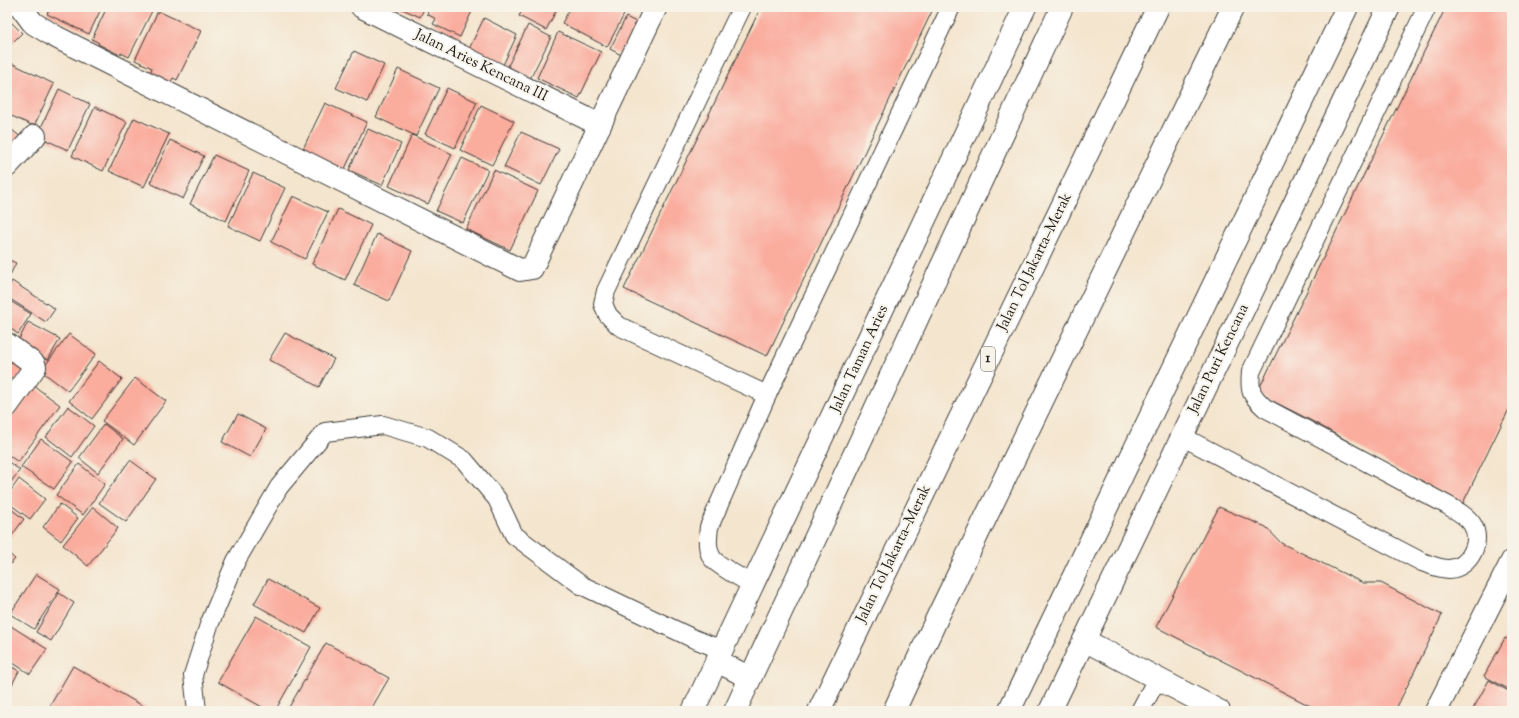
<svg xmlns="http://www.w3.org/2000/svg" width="1519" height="718" font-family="'Sorts Mill Goudy',serif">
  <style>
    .building { fill: #faac9d }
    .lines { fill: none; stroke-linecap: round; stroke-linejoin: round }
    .lane-casing { stroke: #3c3a37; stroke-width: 20 }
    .street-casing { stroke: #3c3a37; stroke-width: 24 }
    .primary-casing { stroke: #3c3a37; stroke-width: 24 }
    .highway-casing { stroke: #3c3a37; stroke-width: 24 }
    .lane { stroke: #fff; stroke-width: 18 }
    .street { stroke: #fff; stroke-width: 22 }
    .primary { stroke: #fff; stroke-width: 22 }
    .highway { stroke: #fff; stroke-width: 22 }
    .labels { text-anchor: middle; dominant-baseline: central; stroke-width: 4; stroke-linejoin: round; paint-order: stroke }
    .shield { fill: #f7f3e8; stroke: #5e5c59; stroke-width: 1 }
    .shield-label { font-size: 14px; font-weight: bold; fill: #1c1c1c }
    .street-label { font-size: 15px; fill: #1c1c1c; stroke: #f7f3e8 }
  </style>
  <rect width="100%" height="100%" fill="#f7f3e8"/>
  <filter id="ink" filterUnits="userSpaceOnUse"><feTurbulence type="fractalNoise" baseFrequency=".025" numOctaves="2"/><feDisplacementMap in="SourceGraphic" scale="8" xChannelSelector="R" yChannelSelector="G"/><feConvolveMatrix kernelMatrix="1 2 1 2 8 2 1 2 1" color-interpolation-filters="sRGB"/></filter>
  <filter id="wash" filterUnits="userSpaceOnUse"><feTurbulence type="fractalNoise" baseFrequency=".012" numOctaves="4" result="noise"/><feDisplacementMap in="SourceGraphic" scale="16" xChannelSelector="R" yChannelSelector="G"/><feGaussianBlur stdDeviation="0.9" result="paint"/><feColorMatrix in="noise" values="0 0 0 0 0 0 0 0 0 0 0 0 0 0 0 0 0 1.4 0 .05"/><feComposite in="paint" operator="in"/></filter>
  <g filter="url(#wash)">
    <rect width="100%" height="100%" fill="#f4e5ce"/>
    <g id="blocks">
      <g class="building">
        <polygon points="50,7 102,7 89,34 47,14"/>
        <polygon points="107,7 148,7 153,9 129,57 121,53 120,55 98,44 99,43 92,39"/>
        <polygon points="398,7 425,7 420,17"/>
        <polygon points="430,7 474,7 460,37 433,24 436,19 427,14"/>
        <polygon points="524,7 558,7 546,30 519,16"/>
        <polygon points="571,7 628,7 607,47 562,23"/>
        <polygon points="761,7 934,7 767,356 624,289"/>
        <polygon points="1446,7 1512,7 1512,403 1462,505 1310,420 1257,393"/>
        <polygon points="158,11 201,31 177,80 173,78 169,86 149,76 152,68 135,60"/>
        <polygon points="626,17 646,27 629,59 610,49"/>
        <polygon points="7,18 22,33 7,48"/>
        <polygon points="484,18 517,35 503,65 469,49"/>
        <polygon points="528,25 551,37 530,79 507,68"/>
        <polygon points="558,32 601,52 579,98 537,78"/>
        <polygon points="354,51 384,65 367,102 336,88"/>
        <polygon points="7,61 54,84 34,126 7,114"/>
        <polygon points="398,69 439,88 416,136 376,117"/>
        <polygon points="447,88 477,102 455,148 425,134"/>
        <polygon points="59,89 90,104 68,150 37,136"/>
        <polygon points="325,103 367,122 342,175 300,155"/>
        <polygon points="481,105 514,121 492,165 460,150"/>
        <polygon points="95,107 127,122 103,171 72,156"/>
        <polygon points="134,118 169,134 144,187 109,171"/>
        <polygon points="7,126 22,138 7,158"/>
        <polygon points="368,129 401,144 382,185 349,170"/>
        <polygon points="521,132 559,149 541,185 504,167"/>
        <polygon points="412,135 452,154 428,204 389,186"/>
        <polygon points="170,140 204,156 183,199 150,183"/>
        <polygon points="214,155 249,171 226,221 190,204"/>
        <polygon points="462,158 488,170 463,223 436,211"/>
        <polygon points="494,170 538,191 510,250 466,229"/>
        <polygon points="253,173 285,188 260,241 228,226"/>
        <polygon points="293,196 328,212 305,259 271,242"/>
        <polygon points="338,209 371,225 345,280 312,264"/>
        <polygon points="377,234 412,251 389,301 354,285"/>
        <polygon points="7,259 16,263 7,281"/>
        <polygon points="12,281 55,309 46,322 7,297 7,289"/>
        <polygon points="7,299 31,314 18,334 7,326"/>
        <polygon points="28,322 60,339 48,360 17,343"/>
        <polygon points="285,333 334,359 319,387 269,360"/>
        <polygon points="69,334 96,354 68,391 41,371"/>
        <polygon points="17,355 29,365 16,381 7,374 7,367"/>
        <polygon points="99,361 122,379 92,419 69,401"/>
        <polygon points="135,378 166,401 134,445 102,421"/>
        <polygon points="30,383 60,405 18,462 7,454 7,414"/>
        <polygon points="68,406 94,426 72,457 46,437"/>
        <polygon points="238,414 266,429 250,457 222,442"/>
        <polygon points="104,424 123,439 98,473 79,458"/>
        <polygon points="41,439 73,462 54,489 21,467"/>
        <polygon points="130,460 156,479 126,522 99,503"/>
        <polygon points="7,461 20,470 7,487"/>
        <polygon points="79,464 105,484 83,515 56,495"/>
        <polygon points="19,479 45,499 30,519 7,502 7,496"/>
        <polygon points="60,504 78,518 61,541 43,527"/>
        <polygon points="7,506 24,519 10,538 7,536"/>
        <polygon points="93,507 118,528 88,566 63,545"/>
        <polygon points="1219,507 1266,527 1281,543 1363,583 1381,583 1442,615 1395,711 1320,711 1156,627"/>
        <polygon points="7,552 15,559 7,568"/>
        <polygon points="36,574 60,589 34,629 10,614"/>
        <polygon points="268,579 320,608 306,633 254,604"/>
        <polygon points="59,593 74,603 51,641 36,632"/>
        <polygon points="256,616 311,647 275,711 269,711 218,682"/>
        <polygon points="11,626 47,649 30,674 7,659 7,632"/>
        <polygon points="1505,638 1512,641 1512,691 1484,676"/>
        <polygon points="326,643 389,678 370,711 291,711 288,709"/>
        <polygon points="7,664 19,671 7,694"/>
        <polygon points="73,666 150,710 149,711 47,711"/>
        <polygon points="1489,680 1512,693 1512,711 1472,711"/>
      </g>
    </g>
  </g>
  <g filter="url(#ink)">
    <use href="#blocks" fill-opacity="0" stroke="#3c3a37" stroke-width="1"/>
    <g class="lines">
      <defs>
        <g id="lane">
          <polyline points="742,7 606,291 603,304 608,315 619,326 767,395"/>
          <path d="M1181,436L1422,562C1431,565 1440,569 1449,569C1470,568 1483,541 1472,524C1467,516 1456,510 1447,505L1265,408C1251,395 1249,392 1251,372L1427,7"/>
          <path d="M754,585C744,580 717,565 712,558C706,548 708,537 709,527L767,395L951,7"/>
          <polyline points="197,711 193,675 209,625 236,561 279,487 325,432 383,425 428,438 464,460 497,499 514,535 581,585 692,638 722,650"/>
          <polyline points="1140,711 1157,679"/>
        </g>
        <g id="street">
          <polyline points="21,7 33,23 56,37 520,270 532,268 656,7"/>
          <polyline points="362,7 600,125"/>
          <polyline points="7,166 35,136"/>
          <polyline points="7,344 34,364 35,367 7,406"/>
          <polyline points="1084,640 1219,711"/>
          <polyline points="1436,711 1512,561"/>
        </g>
        <g id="primary">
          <polyline points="717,661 750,678"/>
          <polyline points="693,711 1025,7"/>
          <polyline points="735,711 1062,7"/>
          <polyline points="1009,711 1347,7"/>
          <polyline points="1050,711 1389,7"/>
        </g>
        <g id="highway">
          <polyline points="819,711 1158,7"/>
          <polyline points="894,711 938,616 1233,7"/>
        </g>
      </defs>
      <use href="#lane" class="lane-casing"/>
      <use href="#street" class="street-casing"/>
      <use href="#primary" class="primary-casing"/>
      <use href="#highway" class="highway-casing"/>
      <use href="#lane" class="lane"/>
      <use href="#street" class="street"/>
      <use href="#primary" class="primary"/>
      <use href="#highway" class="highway"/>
    </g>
  </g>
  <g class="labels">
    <rect class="shield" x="981" y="347" width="14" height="24" rx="3"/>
    <g class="shield-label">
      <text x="988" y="359">1</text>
    </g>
    <g class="street-label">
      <text transform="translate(481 66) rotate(26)">Jalan Aries Kencana III</text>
      <text transform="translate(1035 262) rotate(-64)">Jalan Tol Jakarta–Merak</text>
      <text transform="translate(860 359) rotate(-65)">Jalan Taman Aries</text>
      <text transform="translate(1219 359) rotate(-64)">Jalan Puri Kencana</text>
      <text transform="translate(894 554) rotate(-64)">Jalan Tol Jakarta–Merak</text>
    </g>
  </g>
  <rect width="1519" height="718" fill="none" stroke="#f7f3e8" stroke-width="24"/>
</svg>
